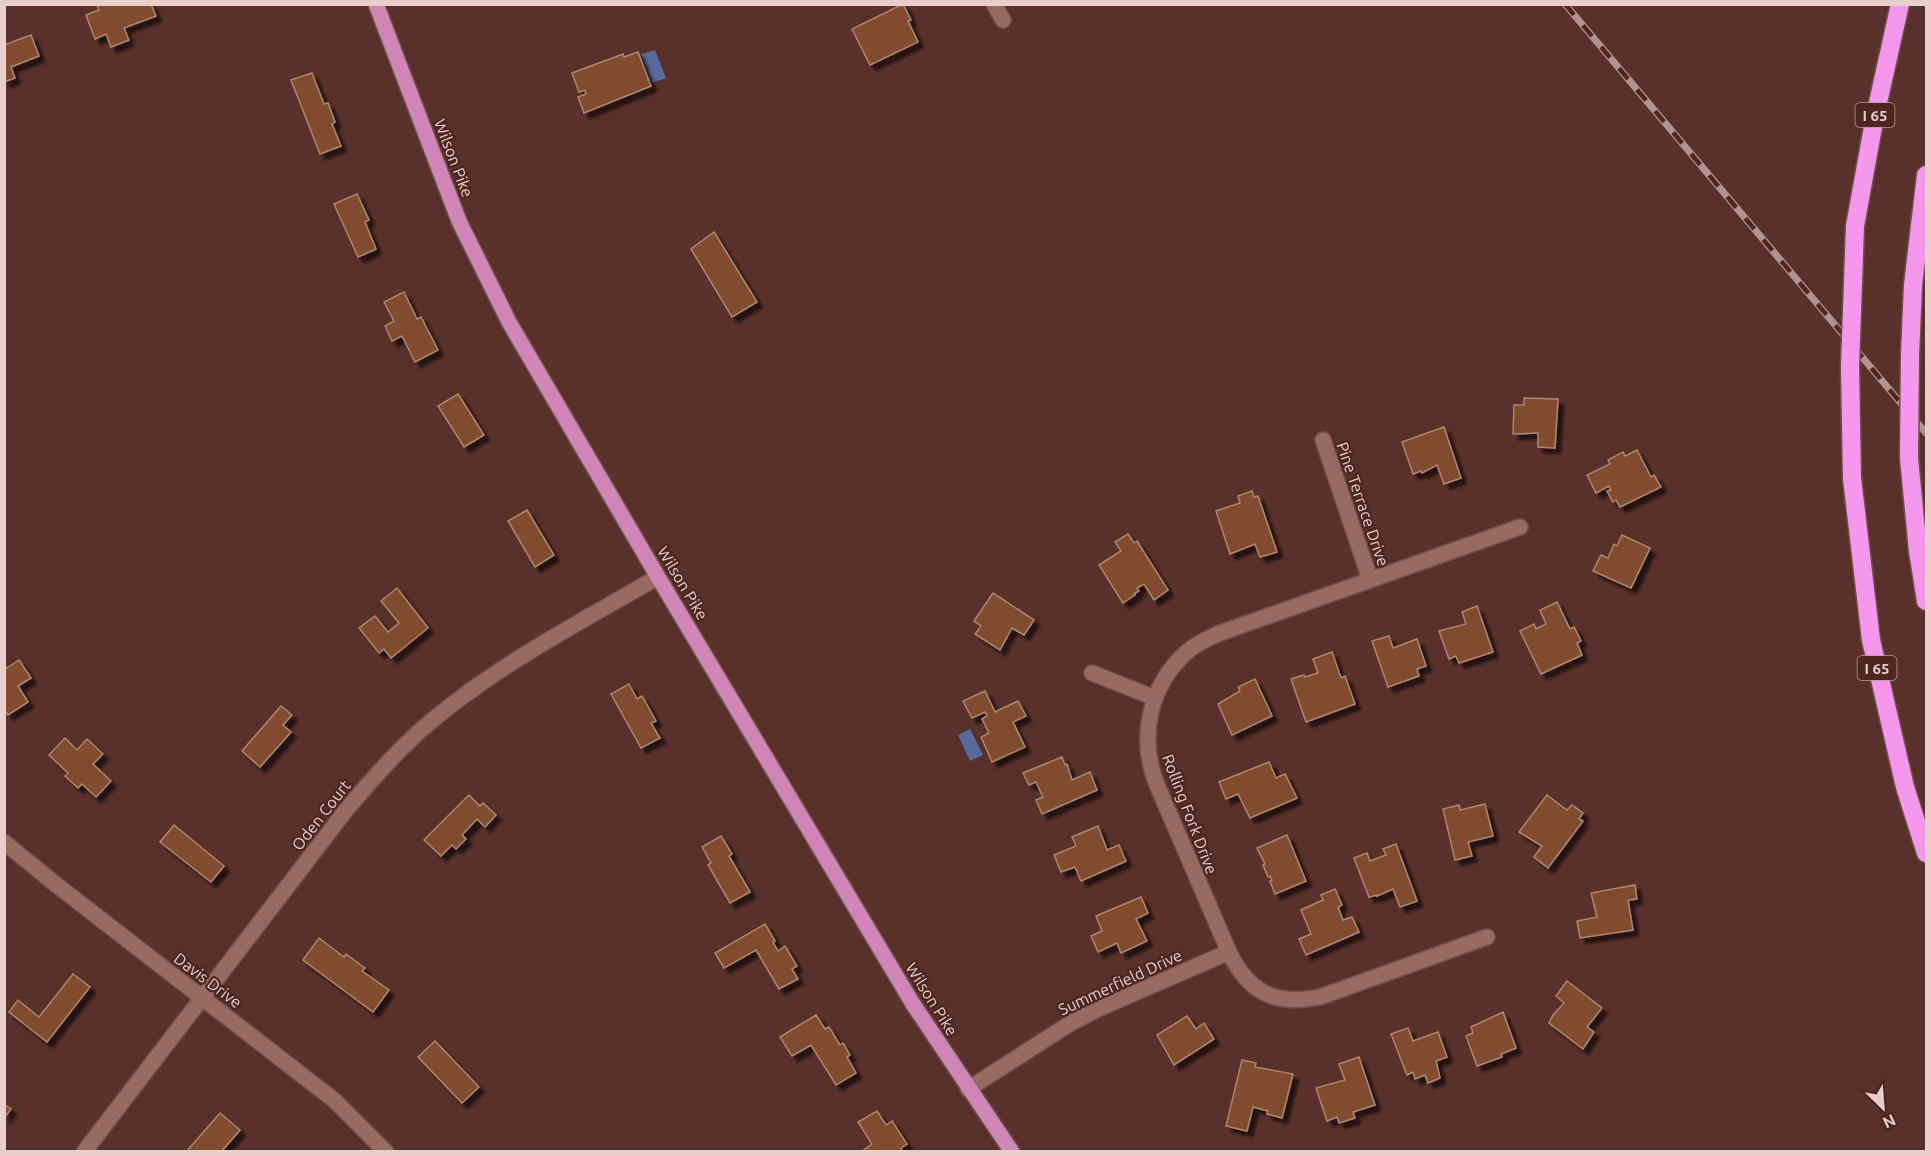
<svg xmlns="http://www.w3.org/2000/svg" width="1931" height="1156" font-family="Ubuntu,sans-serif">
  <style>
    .water { fill: #59699c }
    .building { fill: #804c2d; stroke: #ae856f; stroke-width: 1.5; filter: url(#shadow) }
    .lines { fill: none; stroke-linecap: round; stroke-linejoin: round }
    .minor-casing { stroke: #714e49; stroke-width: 18 }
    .major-casing { stroke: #714e49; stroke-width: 18 }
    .highway-casing { stroke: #714e49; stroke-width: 21 }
    .minor { stroke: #976a62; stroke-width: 15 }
    .major { stroke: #cf85b5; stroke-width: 15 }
    .highway { stroke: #f597ec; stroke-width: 18 }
    .rail-casing { stroke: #b2938d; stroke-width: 7 }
    .rail { stroke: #4d2620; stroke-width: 4.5; stroke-dasharray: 14; stroke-linecap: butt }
    .highway-bridge-casing { stroke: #714e49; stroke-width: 21; stroke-linecap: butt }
    .highway-bridge { stroke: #f597ec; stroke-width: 18 }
    .labels { text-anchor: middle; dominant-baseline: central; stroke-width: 4.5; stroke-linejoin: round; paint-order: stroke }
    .shield { fill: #4d2620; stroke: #ba9c97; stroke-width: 1.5 }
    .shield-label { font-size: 15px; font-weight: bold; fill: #e9cfca }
    .street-label { font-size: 16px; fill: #e9cfca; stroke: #4d2620 }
  </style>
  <defs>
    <filter id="shadow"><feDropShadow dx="5.5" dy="5.5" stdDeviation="1.5" flood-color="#0009"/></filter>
  </defs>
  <rect width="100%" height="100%" fill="#59312a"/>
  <g class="water">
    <polygon points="655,50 666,78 652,83 641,54"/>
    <polygon points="970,729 983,755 970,761 958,735"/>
  </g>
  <g class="building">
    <polygon points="101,4 151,4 156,16 124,28 129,40 111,47 106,34 95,39 86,15 99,10 97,6"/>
    <polygon points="903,4 911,20 908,21 918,42 870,65 852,29"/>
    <polygon points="31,35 39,56 11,67 15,78 4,82 4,45"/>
    <polygon points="638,52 651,86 584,113 578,97 586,94 585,90 579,92 572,73 623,54 624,57"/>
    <polygon points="312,73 324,104 328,103 335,122 332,124 341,146 320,154 291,80"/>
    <polygon points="357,194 369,220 365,222 376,249 358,257 334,204"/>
    <polygon points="714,232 757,302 732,317 691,249"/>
    <polygon points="404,292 417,319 421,317 438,350 415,362 402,336 392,341 385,326 394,321 384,302"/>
    <polygon points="458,394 484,435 464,447 438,406"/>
    <polygon points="1524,398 1558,399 1555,448 1538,447 1538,433 1513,434 1514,405 1524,405"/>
    <polygon points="1444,427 1461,478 1444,484 1437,465 1422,473 1421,471 1413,474 1402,442"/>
    <polygon points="1637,450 1651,477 1654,475 1661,487 1620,507 1616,500 1613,502 1607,491 1611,490 1609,486 1596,493 1587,475 1610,464 1608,460 1623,452 1625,456"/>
    <polygon points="1252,491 1254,497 1258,496 1277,552 1260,557 1255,544 1230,554 1216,511 1240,503 1238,496"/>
    <polygon points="527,510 554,555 535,567 508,521"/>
    <polygon points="1128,534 1134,543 1137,541 1168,590 1154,600 1144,584 1137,588 1139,591 1134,594 1135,595 1123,603 1099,565 1121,551 1115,542"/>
    <polygon points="1622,535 1650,548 1631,588 1593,571 1601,555 1608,558 1614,544 1617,546"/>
    <polygon points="397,588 428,628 391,658 384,649 379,653 359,628 375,616 388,632 399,623 381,601"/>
    <polygon points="993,593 1034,620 1024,635 1012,628 1000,650 975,634 981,626 974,621"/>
    <polygon points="1557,602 1570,629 1574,627 1581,641 1577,643 1582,655 1541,674 1520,631 1534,624 1536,629 1546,624 1540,610"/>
    <polygon points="1477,606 1493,652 1459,663 1456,656 1449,659 1439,631 1466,624 1462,612"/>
    <polygon points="1389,636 1393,648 1417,639 1426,666 1417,669 1419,676 1388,687 1372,641"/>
    <polygon points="1332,652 1341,678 1345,676 1355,704 1306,722 1291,679 1304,675 1305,677 1318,673 1313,659"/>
    <polygon points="19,660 31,678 18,686 28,702 8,715 4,709 4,664 7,668"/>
    <polygon points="1255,679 1272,716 1232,735 1218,704 1240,691 1238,687"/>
    <polygon points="629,684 637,699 642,696 656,721 651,723 660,738 641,748 611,694"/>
    <polygon points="985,691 995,712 1018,701 1026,716 1013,722 1025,747 992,762 981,737 989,733 982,719 987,716 985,712 972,718 963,701"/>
    <polygon points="281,706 292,715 283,725 291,732 260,767 242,751"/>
    <polygon points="65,738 77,750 87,739 103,754 93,764 111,781 96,797 82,784 78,788 65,776 68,773 49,755"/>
    <polygon points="1062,757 1065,765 1067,764 1072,780 1090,772 1097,790 1042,814 1036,800 1043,797 1036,782 1029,785 1023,773"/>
    <polygon points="1269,762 1276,778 1285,774 1297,798 1250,818 1238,794 1226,799 1219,782"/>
    <polygon points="469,795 480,806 483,803 496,815 485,827 477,819 462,835 466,839 456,849 452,845 441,856 424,840"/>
    <polygon points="1547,795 1567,810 1572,805 1583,813 1579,819 1583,821 1548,868 1534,857 1542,846 1519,832"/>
    <polygon points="1485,804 1493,836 1468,842 1472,856 1455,860 1443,809 1459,805 1460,810"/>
    <polygon points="174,825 224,866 211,882 160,842"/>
    <polygon points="1098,826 1107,850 1119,845 1126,861 1081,881 1075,867 1061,872 1054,855 1076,846 1072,837"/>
    <polygon points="1287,835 1306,881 1275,894 1270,881 1272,880 1270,876 1268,877 1263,865 1265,864 1257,848"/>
    <polygon points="721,836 732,854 729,856 750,892 730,903 708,865 711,863 702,847"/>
    <polygon points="1396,844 1417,901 1400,907 1393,889 1377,896 1377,895 1369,897 1354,858 1367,853 1370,861 1386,855 1383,849"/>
    <polygon points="1635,885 1637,899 1628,900 1633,930 1580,938 1577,921 1597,917 1591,893"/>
    <polygon points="1335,889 1342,905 1338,907 1343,920 1352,917 1359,932 1306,955 1299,939 1311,934 1301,910 1323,900 1321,895"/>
    <polygon points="1141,897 1148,913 1136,919 1147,941 1121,953 1117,943 1098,952 1091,936 1102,931 1096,916"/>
    <polygon points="765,924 775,941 773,942 778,951 785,946 797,966 792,969 798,979 779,989 756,950 724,968 715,953"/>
    <polygon points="319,938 344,957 346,954 365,968 362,971 389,990 373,1012 303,960"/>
    <polygon points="73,974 90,987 47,1042 9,1012 18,1000 39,1017"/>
    <polygon points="1567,981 1602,1008 1587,1027 1594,1032 1583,1049 1549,1023 1553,1015 1564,1003 1556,996"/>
    <polygon points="1503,1012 1516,1048 1501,1054 1502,1057 1477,1066 1466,1036 1473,1033 1471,1027"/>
    <polygon points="816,1015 825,1029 829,1027 840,1045 843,1043 850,1055 847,1057 856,1073 836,1085 811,1045 792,1056 780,1037"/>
    <polygon points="1187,1016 1196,1029 1204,1023 1214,1039 1174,1065 1157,1035"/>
    <polygon points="1408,1028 1413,1041 1438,1032 1447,1057 1436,1061 1440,1078 1428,1083 1425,1075 1415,1079 1413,1072 1407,1075 1391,1034"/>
    <polygon points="435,1041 479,1087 462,1103 418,1057"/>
    <polygon points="1359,1057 1375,1105 1353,1112 1355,1118 1339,1123 1337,1117 1327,1121 1316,1088 1345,1080 1339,1064"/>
    <polygon points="1242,1060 1256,1063 1255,1067 1293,1074 1282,1118 1267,1114 1268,1111 1253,1107 1247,1131 1226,1126"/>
    <polygon points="4,1104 11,1109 4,1118"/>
    <polygon points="877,1111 886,1125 892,1121 907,1144 901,1148 903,1152 861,1152 872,1144 858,1122"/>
    <polygon points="220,1113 240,1130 221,1152 186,1152"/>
  </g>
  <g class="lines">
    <defs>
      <g id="minor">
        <polyline points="994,4 1003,20"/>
        <polyline points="1323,440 1370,579"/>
        <polyline points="1092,673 1155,698"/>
        <polyline points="4,842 54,883 334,1100 386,1152"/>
        <path d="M1487,937L1320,997C1275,1006 1249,993 1229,952L1157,785C1138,738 1149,685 1188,651C1197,643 1209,638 1220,633L1520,527"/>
        <polyline points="968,1089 1071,1023 1100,1008 1229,952"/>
        <path d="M84,1152L346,810C374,777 402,745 435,718C503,662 582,621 658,577"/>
      </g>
      <polyline id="major" points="376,4 459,221 509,322 658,577 913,1004 1012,1152"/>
      <g id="highway">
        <polyline points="1855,226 1875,116 1900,4"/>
        <polyline points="1910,355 1913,285 1926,175"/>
        <polyline points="1852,478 1871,640 1905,787 1926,853"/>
        <polyline points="1918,551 1926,601"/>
      </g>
    </defs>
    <use href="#minor" class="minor-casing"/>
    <use href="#major" class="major-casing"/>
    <use href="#highway" class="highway-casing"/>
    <use href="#minor" class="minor"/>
    <use href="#major" class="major"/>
    <use href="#highway" class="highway"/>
    <defs>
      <polyline id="rail" points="1565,4 1926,433"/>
    </defs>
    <use href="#rail" class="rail-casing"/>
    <use href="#rail" class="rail"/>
    <defs>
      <g id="highway-bridge">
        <polyline points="1910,355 1909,458 1918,551"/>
        <polyline points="1852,478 1850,367 1855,226"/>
      </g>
    </defs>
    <use href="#highway-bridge" class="highway-bridge-casing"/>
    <use href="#highway-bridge" class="highway-bridge"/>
  </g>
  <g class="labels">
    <g class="shield">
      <rect x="1855.5" y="103" width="39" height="24" rx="4.5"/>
      <rect x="1857.5" y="656" width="39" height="24" rx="4.5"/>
    </g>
    <g class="shield-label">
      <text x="1875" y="115">I 65</text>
      <text x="1877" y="668">I 65</text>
    </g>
    <g class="street-label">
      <text transform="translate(454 158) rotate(69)">Wilson Pike</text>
      <text transform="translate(1363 504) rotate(71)">Pine Terrace Drive</text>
      <text transform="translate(683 583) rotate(59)">Wilson Pike</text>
      <text transform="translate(1190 814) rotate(69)">Rolling Fork Drive</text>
      <text transform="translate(321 815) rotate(-52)">Oden Court</text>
      <text transform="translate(208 980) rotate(37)">Davis Drive</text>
      <text transform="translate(1120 982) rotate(-25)">Summerfield Drive</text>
      <text transform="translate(932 999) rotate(58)">Wilson Pike</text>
    </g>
  </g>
  <rect width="1931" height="1156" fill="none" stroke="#e9cfca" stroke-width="12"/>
  <g transform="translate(1883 1108) rotate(155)" stroke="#4d2620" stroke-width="4.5" paint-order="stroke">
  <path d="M0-4.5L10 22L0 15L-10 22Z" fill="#e9cfca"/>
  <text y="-9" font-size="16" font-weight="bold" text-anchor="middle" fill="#e9cfca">N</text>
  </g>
</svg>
